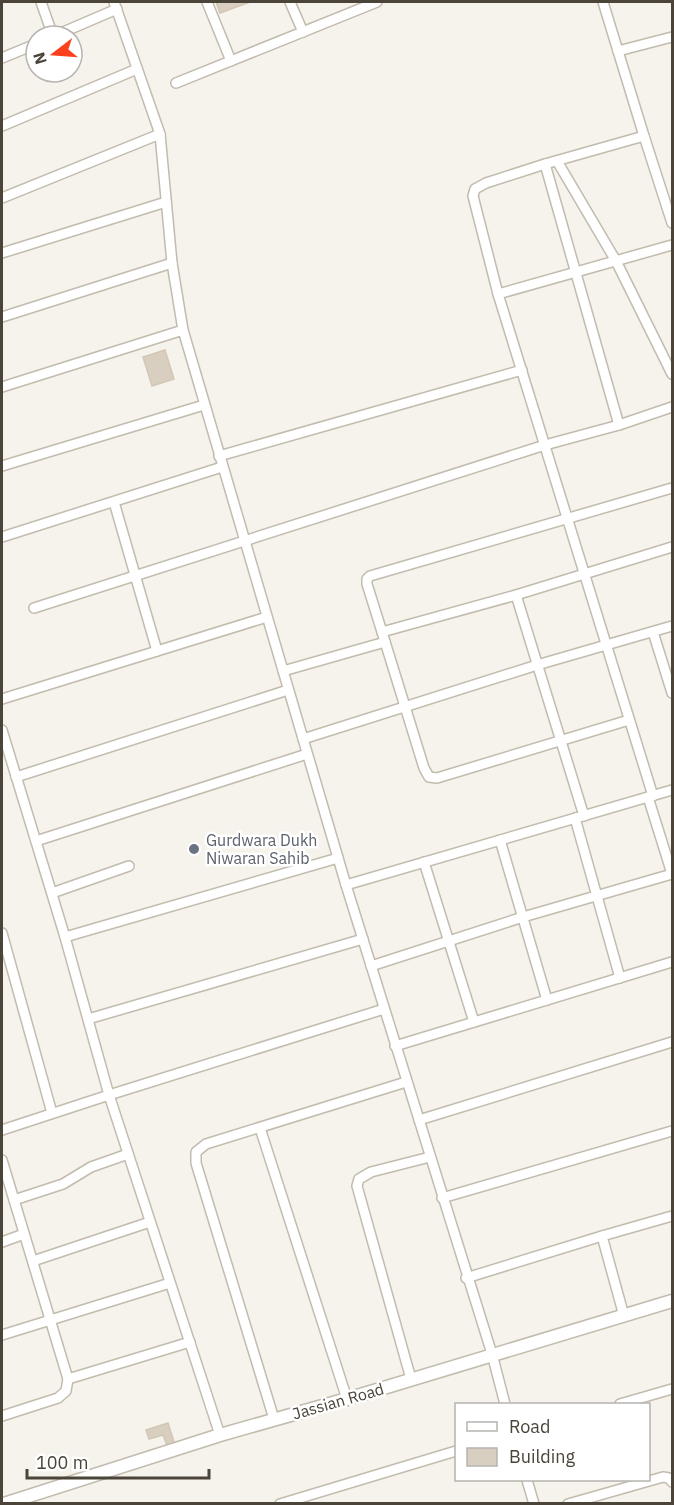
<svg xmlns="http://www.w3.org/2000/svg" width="674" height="1505" font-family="'IBM Plex Sans',sans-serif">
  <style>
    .building { fill: #d8cfc1; stroke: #d3c7b4; stroke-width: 1.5 }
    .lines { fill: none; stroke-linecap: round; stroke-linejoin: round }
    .minor-casing { stroke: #c2bbae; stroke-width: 12 }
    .tertiary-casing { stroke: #c2bbae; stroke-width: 15 }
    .minor { stroke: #fff; stroke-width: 9 }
    .tertiary { stroke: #fff; stroke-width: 12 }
    .worship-dot { fill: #6b7280; stroke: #fff; stroke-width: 2 }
    .labels { text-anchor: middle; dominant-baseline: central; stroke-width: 5; stroke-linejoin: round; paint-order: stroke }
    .worship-label { font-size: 16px; fill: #5b616d; stroke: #fff; text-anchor: start }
    .street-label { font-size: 16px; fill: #4b4439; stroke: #fff }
  </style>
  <rect width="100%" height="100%" fill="#f6f3ec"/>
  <g class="building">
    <polygon points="216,2 250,2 220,13"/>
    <polygon points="165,350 174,379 152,386 143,357"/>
    <polygon points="168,1423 175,1445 168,1448 163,1435 149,1439 146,1430"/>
  </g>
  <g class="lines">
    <defs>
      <g id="minor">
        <polyline points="41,2 53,36"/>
        <polyline points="207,2 231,61"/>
        <polyline points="290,2 303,32"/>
        <polyline points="603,2 644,136"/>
        <polyline points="54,36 117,9"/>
        <polyline points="618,51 672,37"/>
        <polyline points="2,58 36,44"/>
        <polyline points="176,83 377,2"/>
        <polyline points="2,126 137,69"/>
        <polyline points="160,134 172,263 183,330 346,885"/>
        <polyline points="557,161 616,261 672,374"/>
        <polyline points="2,198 160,134 114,2"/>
        <polyline points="2,253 166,202"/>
        <polyline points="498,294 672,245"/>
        <polyline points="2,317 172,263"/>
        <polyline points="2,387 183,330"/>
        <polyline points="619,425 672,407"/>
        <polyline points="219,456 522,370"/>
        <polyline points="2,466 204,405"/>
        <polyline points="114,502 157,651"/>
        <polyline points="2,537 222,467"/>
        <polyline points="516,595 672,547"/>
        <polyline points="34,608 545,445 619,425 545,164"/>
        <polyline points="382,632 367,584 367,579 370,576 672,488"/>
        <polyline points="653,632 672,693"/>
        <polyline points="283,671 385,642"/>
        <polyline points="2,699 267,617"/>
        <polyline points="2,730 65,937"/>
        <polyline points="303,739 537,665 672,626"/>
        <polyline points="16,777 288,690"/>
        <polyline points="653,796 498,294 473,196 475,189 486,183 545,164 644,136 672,223"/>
        <polyline points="648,797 672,874"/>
        <path d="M584,816C561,742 538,668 516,595L382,632L424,768L429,777L437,778L629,720"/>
        <polyline points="575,818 620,978"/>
        <polyline points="500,840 547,1000"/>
        <polyline points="36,841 307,754"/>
        <polyline points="424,862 474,1022"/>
        <polyline points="52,893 129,866"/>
        <polyline points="2,933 52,1113"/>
        <polyline points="371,966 523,917 672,874"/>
        <polyline points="88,1019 363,939"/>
        <polyline points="395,1046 672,962"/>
        <polyline points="419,1120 672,1042"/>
        <polyline points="260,1128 347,1399"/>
        <polyline points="2,1130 109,1095 65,937 338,858"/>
        <polyline points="2,1160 68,1379"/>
        <polyline points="442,1198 672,1131"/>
        <polyline points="14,1200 63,1184 91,1167 128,1154"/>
        <polyline points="2,1242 24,1234"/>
        <polyline points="33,1261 150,1222"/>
        <polyline points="466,1278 602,1236"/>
        <polyline points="624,1316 602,1236 672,1216"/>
        <polyline points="2,1335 170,1283"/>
        <polyline points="411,1379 357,1186 359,1179 371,1172 430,1157"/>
        <polyline points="505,1404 492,1354 346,885 672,790"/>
        <polyline points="620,1404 672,1389"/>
        <polyline points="2,1416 58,1398 66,1391 68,1379 190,1342"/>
        <polyline points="274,1419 196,1163 196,1152 206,1144 406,1082"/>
        <polyline points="220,1435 109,1095 384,1009"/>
        <polyline points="527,1480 534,1504"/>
        <polyline points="280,1504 456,1451"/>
        <polyline points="568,1504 663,1477 669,1478 672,1482"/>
      </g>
      <polyline id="tertiary" points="4,1504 220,1435 347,1399 672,1301"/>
    </defs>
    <use href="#minor" class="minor-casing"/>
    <use href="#tertiary" class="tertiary-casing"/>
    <use href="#minor" class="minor"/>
    <use href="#tertiary" class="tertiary"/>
  </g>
  <circle class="worship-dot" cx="194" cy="849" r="6"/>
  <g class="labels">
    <g class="worship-label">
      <text x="206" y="840">Gurdwara Dukh<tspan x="206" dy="18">Niwaran Sahib</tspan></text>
    </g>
    <g class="street-label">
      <text transform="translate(338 1401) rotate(-16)">Jassian Road</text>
    </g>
  </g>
  <rect width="674" height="1505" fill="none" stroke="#4b4439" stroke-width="6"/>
  <rect x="455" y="1403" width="195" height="78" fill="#ffffff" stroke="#b7b4b0" stroke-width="1.5"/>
  <rect x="467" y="1422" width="30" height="9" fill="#ffffff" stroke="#b7b4b0" stroke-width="1.5"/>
  <text x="509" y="1433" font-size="18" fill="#4b4439">Road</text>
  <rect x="467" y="1448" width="30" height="18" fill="#d8cfc1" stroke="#b7b4b0" stroke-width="1.5"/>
  <text x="509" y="1463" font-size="18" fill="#4b4439">Building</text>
  <g transform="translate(54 54) rotate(253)"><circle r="28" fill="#ffffff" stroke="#b7b4b0" stroke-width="1.5"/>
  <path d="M0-4.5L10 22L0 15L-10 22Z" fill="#fc3f1d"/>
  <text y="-9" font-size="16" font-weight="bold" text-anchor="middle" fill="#4b4439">N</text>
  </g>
  <path d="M27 1469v9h182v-9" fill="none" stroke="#4b4439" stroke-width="3"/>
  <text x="36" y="1469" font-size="18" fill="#4b4439" stroke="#ffffff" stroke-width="4.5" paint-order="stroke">100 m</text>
</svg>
